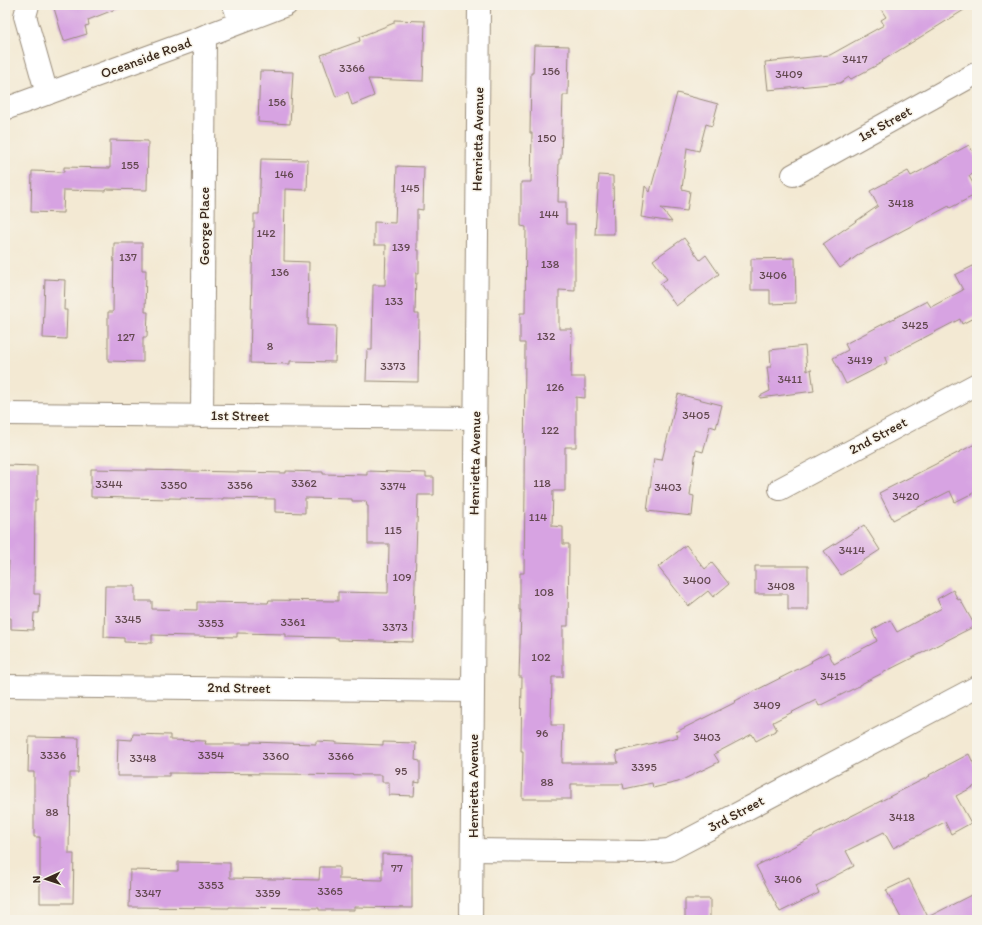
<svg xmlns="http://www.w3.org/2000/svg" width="982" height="925" font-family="Itim,sans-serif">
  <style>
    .building { fill: #d7a3e2 }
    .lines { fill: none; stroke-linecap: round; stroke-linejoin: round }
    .minor-casing { stroke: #978a78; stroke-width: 24 }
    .major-casing { stroke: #978a78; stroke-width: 24 }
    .minor { stroke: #fff; stroke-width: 22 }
    .major { stroke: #fff; stroke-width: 22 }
    .labels { text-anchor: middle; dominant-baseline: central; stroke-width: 3; stroke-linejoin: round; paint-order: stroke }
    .number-label { font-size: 12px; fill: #62484f }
    .street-label { font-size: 14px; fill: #3b2a1e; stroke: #f7f3e8 }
  </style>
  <rect width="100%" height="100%" fill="#f7f3e8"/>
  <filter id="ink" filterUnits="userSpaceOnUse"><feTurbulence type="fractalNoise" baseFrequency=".025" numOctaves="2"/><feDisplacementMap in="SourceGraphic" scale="8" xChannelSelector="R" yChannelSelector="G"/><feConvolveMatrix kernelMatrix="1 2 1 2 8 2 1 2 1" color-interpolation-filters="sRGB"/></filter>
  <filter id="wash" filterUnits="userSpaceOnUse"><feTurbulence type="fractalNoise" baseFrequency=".012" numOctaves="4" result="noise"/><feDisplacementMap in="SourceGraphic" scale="16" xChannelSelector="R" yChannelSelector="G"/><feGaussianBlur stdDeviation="0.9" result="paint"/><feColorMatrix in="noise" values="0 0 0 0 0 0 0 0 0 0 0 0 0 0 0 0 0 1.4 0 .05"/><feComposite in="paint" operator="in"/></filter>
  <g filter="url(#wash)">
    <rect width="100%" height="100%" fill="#f3e9d3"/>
    <g id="blocks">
      <g class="building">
        <polygon points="53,5 121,5 121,7 88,20 89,25 85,26 87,34 64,41"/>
        <polygon points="878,5 972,5 882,61 883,62 851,79 849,77 840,83 768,90 765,62 830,55 884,25 881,20 886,17"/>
        <polygon points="394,20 425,21 423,81 368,79 374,96 352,105 348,92 336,97 321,55 360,41 359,37 394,23"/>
        <polygon points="534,45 569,46 568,95 563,95 561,159 559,159 558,202 566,202 566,224 575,224 575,291 559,290 559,329 572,329 571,377 585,377 585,398 576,397 576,447 565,447 565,491 553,491 552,526 563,527 563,544 569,544 568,626 563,626 563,677 552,677 551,725 563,725 562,763 618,763 616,752 678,737 676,732 736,702 735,701 812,662 811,661 828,652 834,664 877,641 872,630 890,620 897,632 942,608 937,599 953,590 958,600 960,599 975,626 859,685 859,686 819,706 816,700 773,722 777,730 756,741 752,734 714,754 719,762 678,782 653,788 652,783 624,789 623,784 571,784 571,799 522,799 523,751 521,751 522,677 519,677 521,610 520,610 520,573 524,573 525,490 524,490 525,343 520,343 520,313 525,313 526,227 521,226 521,182 531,182 532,133 530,133 531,73 533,73"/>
        <polygon points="260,71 293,72 290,124 258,122"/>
        <polygon points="677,93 718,104 712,126 706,124 699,151 687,148 682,189 690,191 687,211 661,208 672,222 641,217 645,186 650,192"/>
        <polygon points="110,140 148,141 147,190 106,189 106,191 64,190 63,213 31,212 32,171 64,172 64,167 110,168"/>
        <polygon points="969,145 977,160 977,172 969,176 977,191 977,194 950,208 949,206 864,251 840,268 823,244 878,206 870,191 908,171 911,176"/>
        <polygon points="261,159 308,160 307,190 285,189 284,261 309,262 308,325 336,326 335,362 290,361 290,364 250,363 253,228 254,228 254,214 259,214"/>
        <polygon points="397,166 424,167 423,210 417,209 417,250 419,250 419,273 416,273 415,314 419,314 418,382 366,381 367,350 372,350 373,285 385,285 386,245 374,245 374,222 395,223"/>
        <polygon points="599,175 613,176 614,234 595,234"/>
        <polygon points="684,238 700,260 706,255 719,274 676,306 660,284 667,279 653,260"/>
        <polygon points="114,243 142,243 142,270 146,270 145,312 148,312 147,337 143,337 143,362 108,361 108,312 113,312"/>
        <polygon points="795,258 796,303 770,304 770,290 751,290 751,259"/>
        <polygon points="977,264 977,316 962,324 960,319 885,358 887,363 846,384 833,358 848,350 845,344 927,301 931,307 963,290 955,275"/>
        <polygon points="45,279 65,280 64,310 67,310 66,339 43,338"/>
        <polygon points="805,346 807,371 811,369 814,391 760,398 760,396 770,391 767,367 771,367 770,350"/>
        <polygon points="678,394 722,405 716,428 710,426 703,452 696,450 690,495 694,496 692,516 647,511 654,459 662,460"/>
        <polygon points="977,443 977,491 955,502 950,491 893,520 879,493"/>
        <polygon points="5,465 37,466 37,500 35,500 34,594 40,594 39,613 34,613 33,630 11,629 11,618 6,618 9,561 5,561"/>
        <polygon points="91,469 286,473 286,471 323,472 323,474 367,475 367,471 426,473 426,477 434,477 434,495 418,495 413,642 338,640 338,638 286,637 286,634 237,633 237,637 152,635 152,643 124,642 124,638 104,637 105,586 135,586 135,601 152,601 152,609 197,610 197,602 268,603 269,600 338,601 338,592 388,593 389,544 368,544 368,506 367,506 366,501 352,501 352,499 305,498 305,513 275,512 275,499 223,498 223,499 169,498 169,499 91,497"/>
        <polygon points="864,525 880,550 841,575 824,551"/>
        <polygon points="686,545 705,569 712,563 729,584 713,597 708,591 689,606 658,567"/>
        <polygon points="755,566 808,566 808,610 788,610 788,594 755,594"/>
        <polygon points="133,734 170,735 170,740 206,741 205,744 251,744 251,742 316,744 316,741 336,742 336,743 383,745 383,742 416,743 415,760 420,761 420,783 415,782 414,796 389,795 389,782 382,782 382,775 169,773 169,776 117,776 118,739 132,740"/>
        <polygon points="29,737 79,738 78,773 70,773 69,854 74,854 73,903 40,903 40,837 34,837 34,772 28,772"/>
        <polygon points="969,754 977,771 977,785 956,796 971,823 951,834 945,822 893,848 884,832 846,851 854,866 816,886 819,893 780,912 756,866 814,836 814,835 930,776 929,775"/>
        <polygon points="382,854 412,855 412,908 354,907 354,910 319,910 319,908 229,907 229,908 129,907 130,870 178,871 178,862 230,863 230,878 319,880 320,867 339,867 339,879 382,880"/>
        <polygon points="909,879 928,917 977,892 977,920 902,920 886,890"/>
        <rect x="685" y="899" width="25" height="21"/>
      </g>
    </g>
  </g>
  <g filter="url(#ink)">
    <use href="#blocks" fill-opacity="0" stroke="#978a78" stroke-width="1"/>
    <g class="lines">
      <defs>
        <g id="minor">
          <polyline points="28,5 25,16 47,94"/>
          <polyline points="234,5 240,22"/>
          <polyline points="793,175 977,73"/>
          <polyline points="5,414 476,418"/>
          <polyline points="202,416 205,36"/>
          <polyline points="780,489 977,384"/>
          <polyline points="5,686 473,691"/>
          <polyline points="472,850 643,852 669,850 977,687"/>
          <polyline points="471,920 479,5"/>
        </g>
        <polyline id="major" points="5,109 205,36 286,5"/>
      </defs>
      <use href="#minor" class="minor-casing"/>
      <use href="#major" class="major-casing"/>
      <use href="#minor" class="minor"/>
      <use href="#major" class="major"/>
    </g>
  </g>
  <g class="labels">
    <g class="number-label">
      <text x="855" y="59">3417</text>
      <text x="352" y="68">3366</text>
      <text x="551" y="71">156</text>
      <text x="789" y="74">3409</text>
      <text x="277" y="102">156</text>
      <text x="547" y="138">150</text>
      <text x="130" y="165">155</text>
      <text x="284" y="174">146</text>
      <text x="410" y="188">145</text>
      <text x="901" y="203">3418</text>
      <text x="549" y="214">144</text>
      <text x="266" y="233">142</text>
      <text x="401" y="247">139</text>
      <text x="128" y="257">137</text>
      <text x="550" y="264">138</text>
      <text x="280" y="272">136</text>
      <text x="773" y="275">3406</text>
      <text x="394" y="301">133</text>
      <text x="915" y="325">3425</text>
      <text x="546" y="336">132</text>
      <text x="126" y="337">127</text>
      <text x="270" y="346">8</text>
      <text x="860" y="360">3419</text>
      <text x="393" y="366">3373</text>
      <text x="790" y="379">3411</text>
      <text x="555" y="387">126</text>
      <text x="696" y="415">3405</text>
      <text x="550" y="430">122</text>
      <text x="304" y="483">3362</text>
      <text x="542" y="483">118</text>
      <text x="109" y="484">3344</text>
      <text x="174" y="485">3350</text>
      <text x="240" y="485">3356</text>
      <text x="393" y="486">3374</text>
      <text x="668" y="487">3403</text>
      <text x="906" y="496">3420</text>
      <text x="538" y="517">114</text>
      <text x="393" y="530">115</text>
      <text x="852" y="550">3414</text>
      <text x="402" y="577">109</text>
      <text x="697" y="580">3400</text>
      <text x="781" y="586">3408</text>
      <text x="544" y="592">108</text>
      <text x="128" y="619">3345</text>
      <text x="293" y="622">3361</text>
      <text x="211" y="623">3353</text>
      <text x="395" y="627">3373</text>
      <text x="541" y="657">102</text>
      <text x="833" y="676">3415</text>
      <text x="767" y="705">3409</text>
      <text x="542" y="733">96</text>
      <text x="707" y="737">3403</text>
      <text x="53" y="755">3336</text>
      <text x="211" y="755">3354</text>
      <text x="276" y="756">3360</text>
      <text x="341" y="756">3366</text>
      <text x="143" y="758">3348</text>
      <text x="644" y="767">3395</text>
      <text x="401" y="771">95</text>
      <text x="547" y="782">88</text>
      <text x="52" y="812">88</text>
      <text x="902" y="817">3418</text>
      <text x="397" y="868">77</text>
      <text x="788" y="879">3406</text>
      <text x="211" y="885">3353</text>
      <text x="330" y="891">3365</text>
      <text x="148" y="893">3347</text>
      <text x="268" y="893">3359</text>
    </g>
    <g class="street-label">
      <text transform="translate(146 58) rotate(-20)">Oceanside Road</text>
      <text transform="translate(885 124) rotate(-29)">1st Street</text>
      <text transform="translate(478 139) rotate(-89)">Henrietta Avenue</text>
      <text transform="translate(204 226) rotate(-90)">George Place</text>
      <text transform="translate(240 416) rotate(1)">1st Street</text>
      <text transform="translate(878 436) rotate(-28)">2nd Street</text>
      <text transform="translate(475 463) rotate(-89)">Henrietta Avenue</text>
      <text transform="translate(239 688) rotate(1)">2nd Street</text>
      <text transform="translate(473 786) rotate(-90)">Henrietta Avenue</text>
      <text transform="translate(736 814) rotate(-28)">3rd Street</text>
    </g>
  </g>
  <rect width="982" height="925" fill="none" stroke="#f7f3e8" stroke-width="20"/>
  <g transform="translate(46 879) rotate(267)" stroke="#f7f3e8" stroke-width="3" paint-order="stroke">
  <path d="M0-3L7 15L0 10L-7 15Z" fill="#3b2a1e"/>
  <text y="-6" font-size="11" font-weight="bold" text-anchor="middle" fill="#3b2a1e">N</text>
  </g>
</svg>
